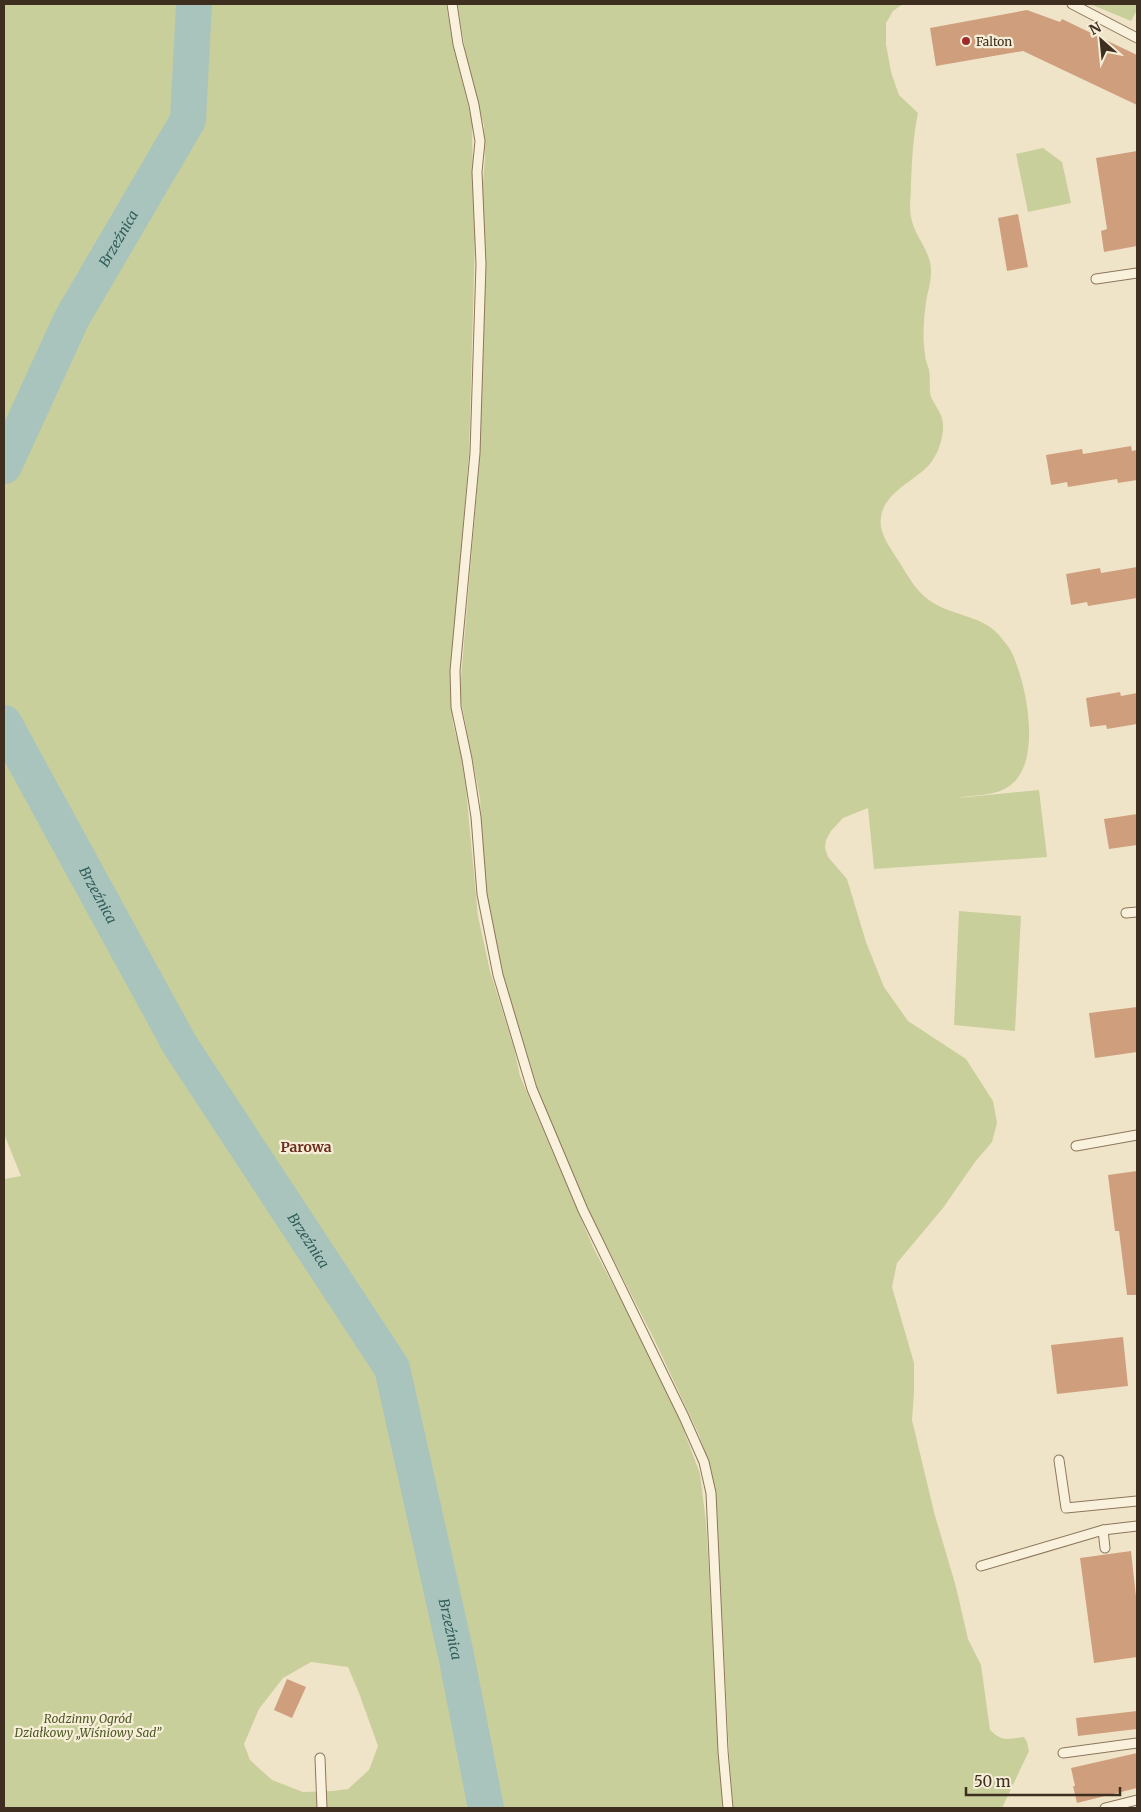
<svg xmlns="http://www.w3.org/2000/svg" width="1141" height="1812" font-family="Merriweather,serif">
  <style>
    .green { fill: #c9cf9b; fill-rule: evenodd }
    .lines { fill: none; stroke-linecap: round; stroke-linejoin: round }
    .river { stroke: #a9c4bc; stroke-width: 36 }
    .building { fill: #cf9f7d }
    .service-casing { stroke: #8d765c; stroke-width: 11 }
    .service { stroke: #faf1dc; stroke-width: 9 }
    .poi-dot { fill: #9e2a2b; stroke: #f7eed8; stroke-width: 2 }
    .labels { text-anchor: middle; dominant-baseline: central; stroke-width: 4.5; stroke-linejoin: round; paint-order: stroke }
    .poi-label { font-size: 12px; fill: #3d2e20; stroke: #f7eed8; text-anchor: start }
    .park-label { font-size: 12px; font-style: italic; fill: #4d5a26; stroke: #f7eed8 }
    .water-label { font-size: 14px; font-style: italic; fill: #2f5d5a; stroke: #f7eed8 }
    .neighbourhood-label { font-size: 14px; font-weight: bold; fill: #6b2e1e; stroke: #f7eed8 }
  </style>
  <rect width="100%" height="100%" fill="#f0e4c8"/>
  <g class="green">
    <path d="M4,4H446L454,48L472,121L473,190L475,238L469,454L451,672V699L453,724L461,754L466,789L478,916L490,971L514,1048L520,1076L594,1249L628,1313L681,1423L700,1474L706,1522L723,1808H4V1179L21,1176L4,1134ZM311,1662L348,1667L359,1693L378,1746L369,1770L348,1789L333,1791L303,1792L272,1780L250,1760L244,1744L259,1709L283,1678Z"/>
    <path d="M457,4H903L893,11L886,23V44L891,72L899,95L918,113C913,137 912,160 911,184C911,195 909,207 911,217C914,236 932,252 931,272C931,280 929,288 927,296C924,315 922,335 925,354C925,360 928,365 929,370C931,379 928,391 932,399C938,411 944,415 943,430C942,444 935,461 924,470C906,485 877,499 881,527C883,538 892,551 898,560C907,574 915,590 929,600C950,616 980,614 999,635C1003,640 1008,646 1011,651C1026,681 1042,757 1013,783C998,797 977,794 958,798L1039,790L1047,857L874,869L868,808L843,818L831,831L826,840L825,848L828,857L847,879L866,942L884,987L908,1021L966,1059L993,1101L997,1123L992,1142L975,1162L943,1208L897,1263L892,1287L914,1363V1393L912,1420L934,1512L956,1587L968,1639L981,1665L990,1730C1002,1742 1008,1739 1024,1737L1027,1742L1029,1751L1002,1808H733L729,1752L719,1561L711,1469L699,1435L654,1339L584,1202L539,1093L524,1047L502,973L492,932L482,856L480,798L461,701V678L479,466L486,256L482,194L485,158L484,126L467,60Z"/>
    <polygon points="1090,4 1137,4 1137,12 1136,12 1131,21"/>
    <polygon points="1043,148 1062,162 1071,203 1028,212 1016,154"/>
    <polygon points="959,911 1021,916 1015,1031 954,1025"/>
  </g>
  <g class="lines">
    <g class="river">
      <path id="s1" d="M4,466L72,318L188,120L194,4"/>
      <path id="s2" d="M4,723L180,1045L392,1368L456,1655L486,1808"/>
    </g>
  </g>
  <g class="building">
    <polygon points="1027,10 1060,22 1062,19 1137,55 1137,105 1023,51 936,66 930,28"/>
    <polygon points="1137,151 1137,246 1104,252 1101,231 1107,229 1096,158"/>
    <polygon points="1018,214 1028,267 1007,271 998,218"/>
    <polygon points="1131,446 1132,451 1137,450 1137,480 1118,483 1117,479 1068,487 1067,482 1051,485 1046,455 1082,449 1083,454"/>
    <polygon points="1137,567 1137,598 1088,606 1087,602 1071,605 1066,574 1100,568 1101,573"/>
    <polygon points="1120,692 1121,696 1137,693 1137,724 1107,729 1106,725 1090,727 1086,698"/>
    <polygon points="1137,814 1137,845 1109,849 1104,819"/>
    <polygon points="1137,1007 1137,1052 1095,1058 1089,1013"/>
    <polygon points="1137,1171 1137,1295 1127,1295 1119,1231 1115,1231 1108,1175"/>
    <polygon points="1123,1337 1128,1386 1057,1394 1051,1345"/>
    <polygon points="1131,1551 1137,1606 1137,1657 1094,1663 1080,1558"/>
    <polygon points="287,1679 306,1687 292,1718 274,1710"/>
    <polygon points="1137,1711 1137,1729 1078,1736 1076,1718"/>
    <polygon points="1137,1753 1137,1788 1077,1803 1073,1786 1075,1786 1071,1768"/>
  </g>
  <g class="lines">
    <defs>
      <g id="service">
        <polyline points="452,4 458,44 474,105 480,141 477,172 481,264 475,453 455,671 456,707 467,759 476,817 482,894 498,975 532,1089 583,1210 684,1417 704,1462 711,1493 723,1751 728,1808"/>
        <polyline points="1072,4 1137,38"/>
        <polyline points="1096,279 1137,273"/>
        <polyline points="1126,913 1137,912"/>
        <polyline points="1076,1146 1137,1135"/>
        <polyline points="1059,1460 1066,1508 1137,1501"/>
        <polyline points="1103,1530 1105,1548"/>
        <polyline points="981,1566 1103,1530 1137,1526"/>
        <polyline points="1063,1753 1137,1743"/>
        <polyline points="320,1758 322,1808"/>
        <polyline points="1105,1808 1137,1800"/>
      </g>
    </defs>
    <use href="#service" class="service-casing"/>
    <use href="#service" class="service"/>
  </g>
  <circle class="poi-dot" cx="966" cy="41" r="5"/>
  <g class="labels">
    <g class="poi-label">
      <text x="976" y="41">Falton</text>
    </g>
    <g class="park-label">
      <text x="88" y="1718">Rodzinny Ogród<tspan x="88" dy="14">Działkowy „Wiśniowy Sad”</tspan></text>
    </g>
    <g class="water-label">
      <text stroke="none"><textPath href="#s1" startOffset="255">Brzeźnica</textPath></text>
      <text stroke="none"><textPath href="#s2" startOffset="196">Brzeźnica</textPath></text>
      <text stroke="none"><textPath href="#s2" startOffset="601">Brzeźnica</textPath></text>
      <text stroke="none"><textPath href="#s2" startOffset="1021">Brzeźnica</textPath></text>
    </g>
    <g class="neighbourhood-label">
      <text x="306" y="1147">Parowa</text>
    </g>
  </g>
  <rect width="1141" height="1812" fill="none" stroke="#3d2e20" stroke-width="10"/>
  <g transform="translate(1101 40) rotate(333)" stroke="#f7eed8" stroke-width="4" paint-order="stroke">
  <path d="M0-4L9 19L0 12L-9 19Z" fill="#3d2e20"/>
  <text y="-8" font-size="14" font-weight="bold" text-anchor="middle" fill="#3d2e20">N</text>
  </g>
  <path d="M966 1787v8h154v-8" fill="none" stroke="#3d2e20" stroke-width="2.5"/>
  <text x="974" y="1787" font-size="15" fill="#3d2e20" stroke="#f7eed8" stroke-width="4" paint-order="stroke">50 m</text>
</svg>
